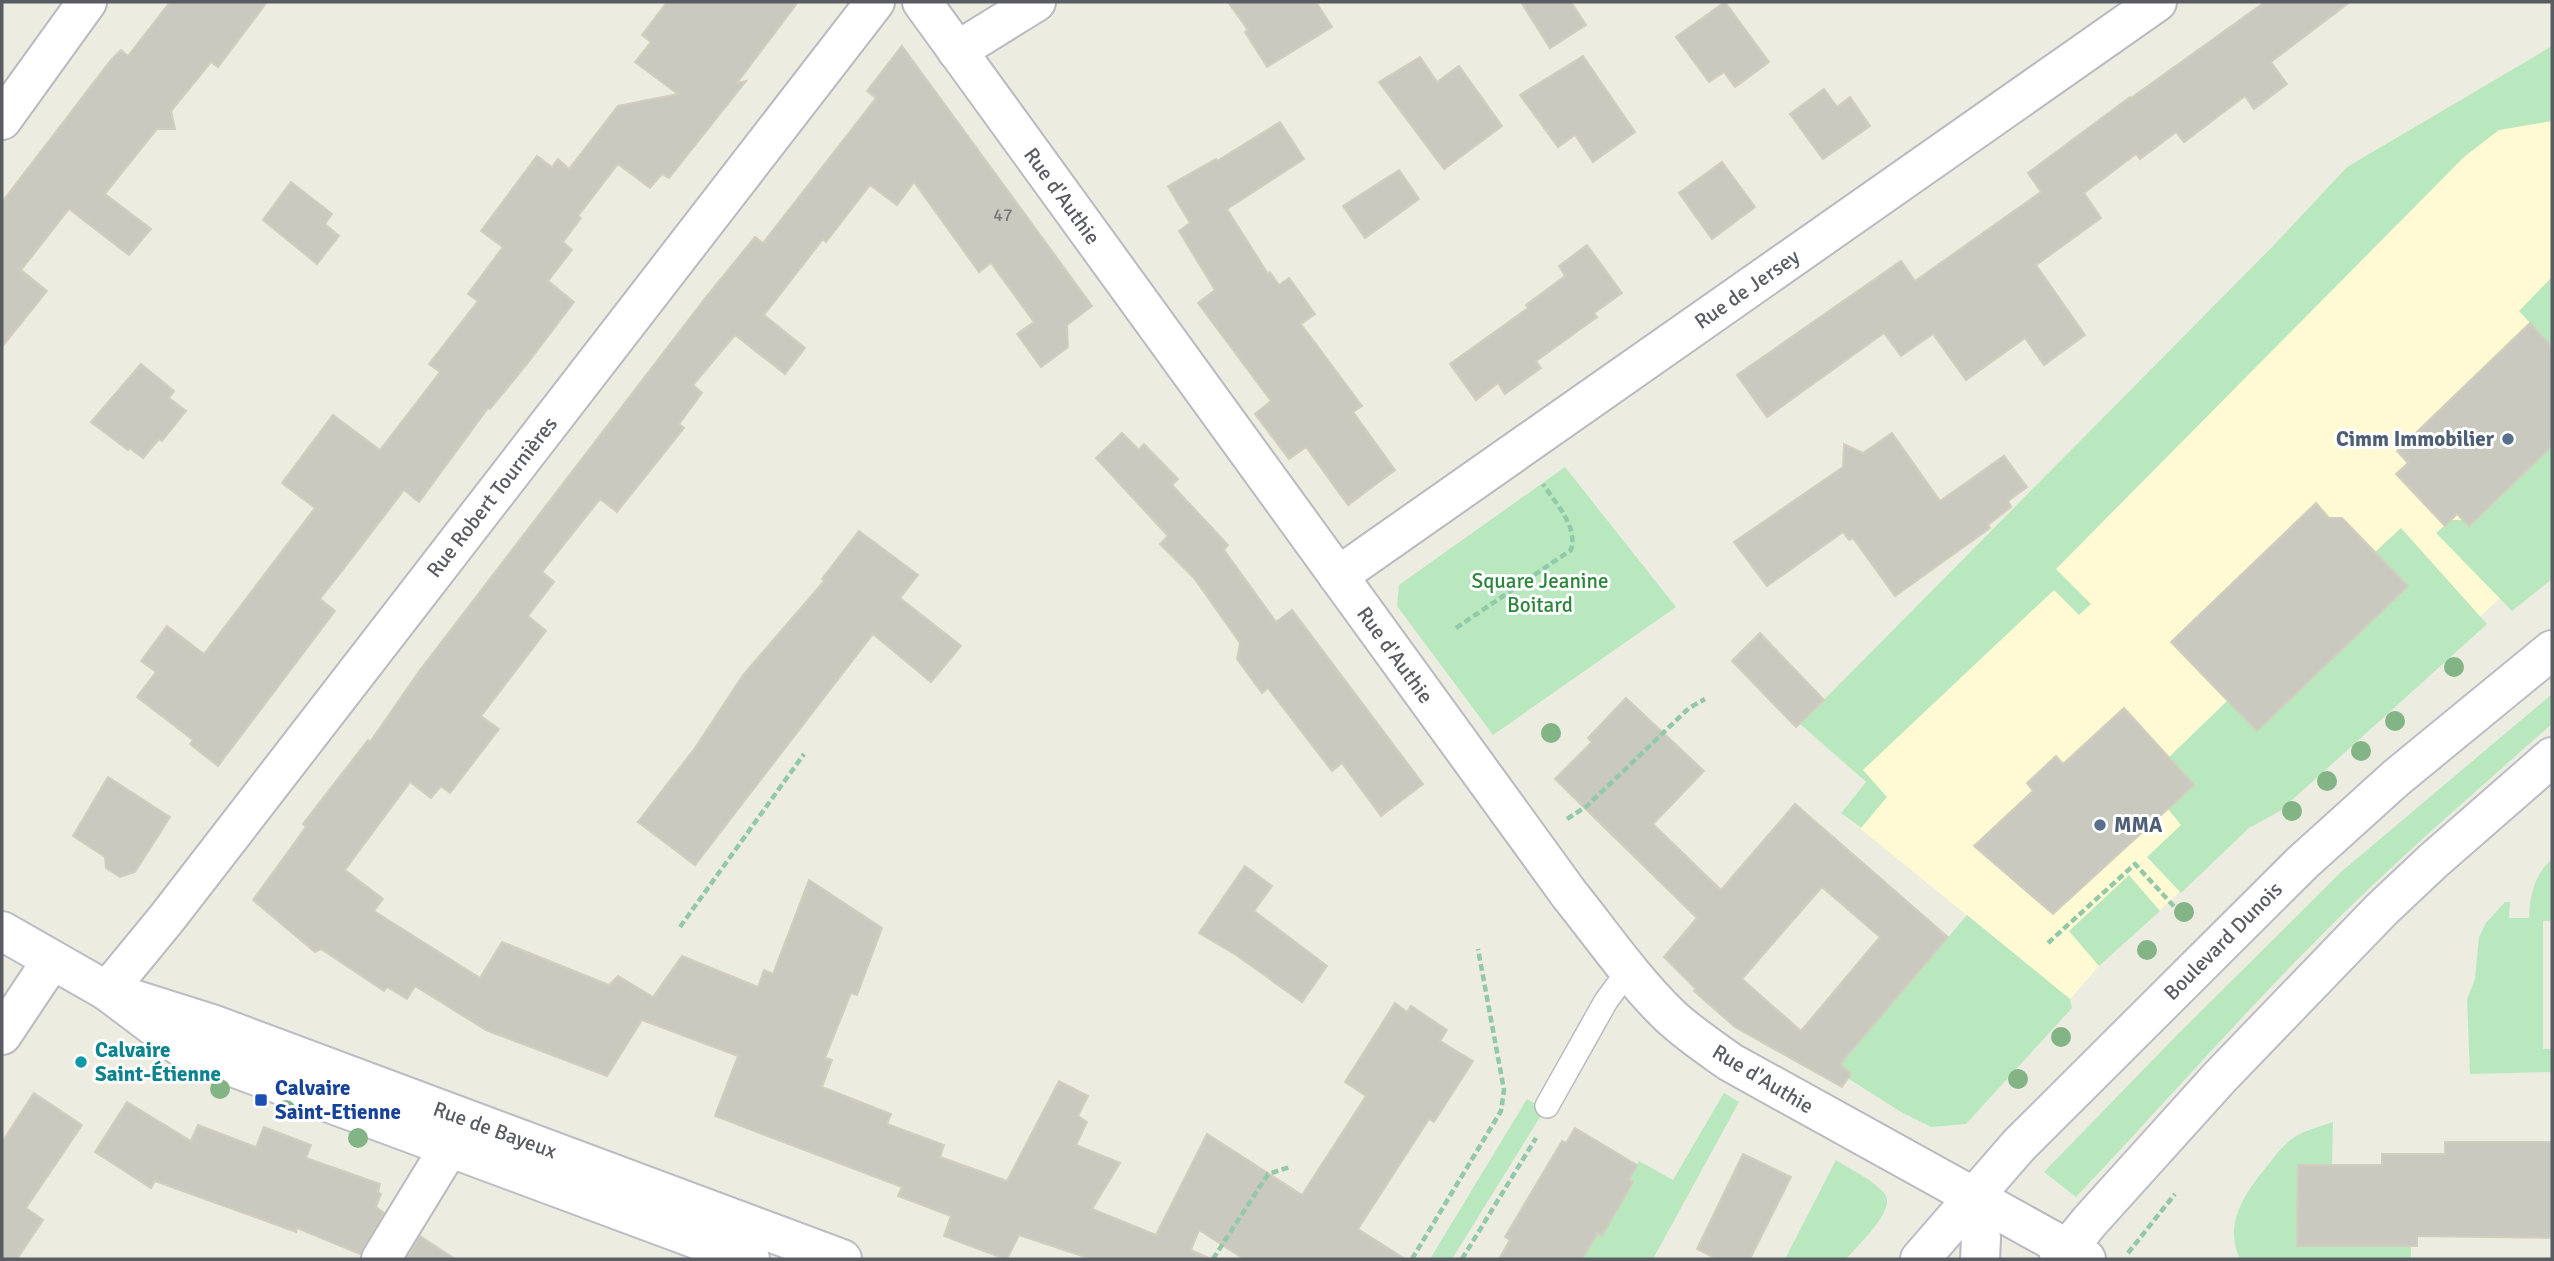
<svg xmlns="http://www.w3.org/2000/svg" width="2554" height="1261" font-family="Signika,sans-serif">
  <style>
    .commercial { fill: #fffad3 }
    .green { fill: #b9e8bf }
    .building { fill: #cac9bf; stroke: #d2cebe; stroke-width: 2; fill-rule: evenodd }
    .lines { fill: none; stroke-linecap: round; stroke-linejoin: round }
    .service-casing { stroke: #b8bac0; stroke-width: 26 }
    .minor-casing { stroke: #b8bac0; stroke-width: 42 }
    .tertiary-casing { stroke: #b8bac0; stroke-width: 42 }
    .secondary-casing { stroke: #bbbdc5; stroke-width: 42 }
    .path { stroke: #92c9a8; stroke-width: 4.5; stroke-dasharray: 7 3.5; stroke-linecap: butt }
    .service { stroke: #fff; stroke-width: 23 }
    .minor { stroke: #fff; stroke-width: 38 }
    .tertiary { stroke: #fff; stroke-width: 38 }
    .secondary { stroke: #fff; stroke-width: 38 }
    .tree { fill: #83b486 }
    .service-dot { fill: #5c6f8a; stroke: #fff; stroke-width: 2.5 }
    .culture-dot { fill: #0f9aa8; stroke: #fff; stroke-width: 2.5 }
    .transit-dot { fill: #1a4fb4; stroke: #fff; stroke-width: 2.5 }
    .labels { text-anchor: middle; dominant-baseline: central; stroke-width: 6; stroke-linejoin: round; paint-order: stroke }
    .number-label { font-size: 18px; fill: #757779 }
    .street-label { font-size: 21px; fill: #595c62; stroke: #fff }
    .service-label { font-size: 21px; font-weight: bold; fill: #4e5e75; stroke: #fff; text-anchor: end }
    .park-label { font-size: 21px; fill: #2d863c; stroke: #fff }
    .culture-label { font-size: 21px; font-weight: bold; fill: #0d838f; stroke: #fff; text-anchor: start }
    .transit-label { font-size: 21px; font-weight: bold; fill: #164399; stroke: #fff; text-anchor: start }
  </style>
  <rect width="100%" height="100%" fill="#edece0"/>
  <polygon class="commercial" points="2552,46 2552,543 2499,599 2099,966 2070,999 1841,813 1866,782 1800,724 2272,247 2347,167"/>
  <g class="green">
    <polygon points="2552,46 2552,121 2499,130 2464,157 2056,569 2091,604 2079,615 2054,590 1863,770 1887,797 1861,828 1841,813 1866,782 1800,724 2272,247 2347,167"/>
    <polygon points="2552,277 2552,347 2519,311"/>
    <polygon points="2552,446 2552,579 2512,611 2436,533 2451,520 2463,520 2469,525"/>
    <polygon points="1565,467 1676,607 1493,735 1397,606 1399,585"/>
    <polygon points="2401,528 2487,624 2280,811 2249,828 2181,893 2147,857 2181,825 2168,809 2194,785 2169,757 2227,701 2250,724 2263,725 2401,593 2402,580 2375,552"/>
    <path d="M2552,694V724C2484,784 2416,843 2351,906C2255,999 2168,1100 2076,1197L2044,1172L2175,1037L2341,872Z"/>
    <path d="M2552,859V921H2543V1049H2552V1072L2470,1074L2467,999L2475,979L2479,937L2486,923L2505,902H2510L2509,918H2529C2530,895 2534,875 2552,859Z"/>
    <polygon points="2129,875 2160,911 2099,966 2069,931"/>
    <polygon points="1967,915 2070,999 2072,1008 1966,1124 1931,1127 1901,1112 1835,1070"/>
    <polygon points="1724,1093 1739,1102 1653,1259 1582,1259 1639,1161 1673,1180"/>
    <polygon points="1527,1099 1545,1109 1452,1259 1430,1259"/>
    <path d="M2333,1122L2332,1165H2298L2297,1245L2411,1246V1259H2240C2223,1224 2245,1193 2267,1166C2274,1157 2283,1145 2293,1138C2305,1130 2319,1127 2333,1122Z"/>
    <path d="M1836,1160C1848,1168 1879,1183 1886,1196C1894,1212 1857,1246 1846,1259H1785Z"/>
  </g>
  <g class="building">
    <polygon points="170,2 267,2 218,67 211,62 171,111 175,129 157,129 105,194 151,229 129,255 69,209 21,270 47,291 2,347 2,202 111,60 121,50 128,56"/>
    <polygon points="667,2 798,2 737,83 746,81 669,178 662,174 650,188 618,164 578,216 581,218 563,242 572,250 548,281 574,302 527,364 490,409 488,408 419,502 404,490 345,567 320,599 335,611 218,766 190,744 193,740 137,697 156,672 141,661 167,626 204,654 315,508 282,483 333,415 380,450 440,372 429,364 478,301 468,294 503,247 481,231 537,156 552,167 558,159 569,169 618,106 678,94 635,62 651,42 642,35"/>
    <polygon points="1228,2 1316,2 1332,27 1267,67 1245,32 1248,30"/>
    <polygon points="1521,2 1571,2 1586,25 1550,48"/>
    <polygon points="1725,2 1769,62 1735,87 1724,72 1709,82 1676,37"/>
    <polygon points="2265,2 2350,2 2271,62 2287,84 2254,109 2245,96 2184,142 2176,132 2140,159 2136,154 2084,193 2101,218 2036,265 2085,335 2044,365 2025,338 1966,380 1933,334 1901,356 1884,333 1767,417 1737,375 1901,261 1915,281 2041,192 2028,173 2130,97 2131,98"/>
    <polygon points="902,46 1092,306 1067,325 1068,347 1041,367 1017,334 1034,322 991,263 979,272 914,182 897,205 870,185 826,242 823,239 764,315 805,348 785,374 735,335 693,385 702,393 679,424 684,428 617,512 600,499 542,572 554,582 528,616 546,631 481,716 499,729 450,793 441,786 431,798 410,782 345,870 383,899 374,911 480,978 502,942 609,985 618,976 653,997 682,956 758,987 764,970 773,974 809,880 882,928 857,995 851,993 825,1058 832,1060 822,1087 891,1114 887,1124 944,1145 940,1157 1007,1181 1059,1081 1088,1096 1078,1116 1087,1122 1076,1145 1120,1163 1092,1209 1156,1235 1207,1134 1302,1195 1366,1096 1345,1082 1395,1003 1407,1012 1411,1006 1447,1030 1440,1041 1473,1061 1434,1122 1429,1119 1358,1229 1405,1259 1244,1259 1199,1230 1191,1250 1211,1259 1091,1259 1019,1235 1007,1259 1005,1259 944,1236 951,1216 898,1196 902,1187 715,1116 738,1056 642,1020 607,1076 486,1030 415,986 407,999 387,987 384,991 321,949 315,952 253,900 306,827 303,824 368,740 370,742 420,670 706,297 755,237 763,243 876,98 867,91"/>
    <polygon points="1583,56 1635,132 1593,162 1575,135 1558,147 1520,95"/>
    <polygon points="1420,57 1437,82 1459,66 1502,126 1444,169 1379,82"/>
    <polygon points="1824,89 1837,107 1850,97 1870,126 1823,159 1790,114"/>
    <polygon points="1280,122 1304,159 1227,209 1268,274 1270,272 1279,285 1289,278 1315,314 1301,324 1362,406 1353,412 1395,470 1348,505 1306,447 1289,459 1255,414 1271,401 1198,303 1215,290 1179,231 1190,223 1168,186 1216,159 1217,161"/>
    <polygon points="1722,162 1755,207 1712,239 1679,193"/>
    <polygon points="1399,170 1419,199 1365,238 1343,206"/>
    <polygon points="291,182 332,214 325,224 339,236 317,264 263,220"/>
    <polygon points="1587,245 1622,293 1594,313 1597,317 1536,361 1541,368 1505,394 1498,383 1476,400 1450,364 1528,308 1526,305 1565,276 1559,266"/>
    <polygon points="2530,323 2552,347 2552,446 2469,526 2457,514 2445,526 2396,474 2408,463 2397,451"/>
    <polygon points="141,364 174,391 169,398 186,411 162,441 159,439 143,458 130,448 128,450 91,422"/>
    <polygon points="1122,433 1139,450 1144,444 1178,479 1172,485 1228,545 1224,550 1276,622 1292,610 1423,784 1381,816 1342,763 1332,771 1268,688 1262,693 1237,659 1240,643 1194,578 1160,544 1168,536 1096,458"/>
    <polygon points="1892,433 1940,501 2004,456 2027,487 2008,501 2011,507 1988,525 1990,528 1895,596 1853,538 1849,540 1843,532 1767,586 1734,542 1843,467 1844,444 1863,453"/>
    <polygon points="2316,503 2329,518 2342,518 2408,586 2257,731 2171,642"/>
    <polygon points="859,531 918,575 900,598 961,646 931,682 873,634 695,865 638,822 695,748 743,675 825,580 822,579"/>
    <polygon points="1760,633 1824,700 1796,727 1732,661"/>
    <path d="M1626,698L1704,771L1653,824L1721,890L1795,804L1948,937L1840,1064L1851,1074L1842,1087L1735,1027L1694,991L1696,989L1664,957L1697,918L1555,779L1592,742L1588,738ZM1822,887L1880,937L1801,1031L1742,979Z"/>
    <polygon points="2124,708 2194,785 2053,914 1974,846 2033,791 2027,783 2042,769 2056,756 2063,764"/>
    <polygon points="108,777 170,817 135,872 120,877 106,868 105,857 73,836"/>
    <polygon points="1245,866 1272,886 1254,911 1327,966 1302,1002 1236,955 1199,933"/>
    <polygon points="34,1093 82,1125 26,1208 43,1220 17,1259 2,1259 2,1142"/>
    <polygon points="127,1102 191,1141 198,1125 256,1147 264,1127 311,1145 306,1158 380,1184 378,1192 381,1194 376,1207 384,1213 360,1254 297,1228 296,1232 155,1181 151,1188 95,1152"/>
    <polygon points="1575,1128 1637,1165 1629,1179 1633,1182 1602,1236 1598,1233 1582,1259 1499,1259 1510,1240 1505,1237 1562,1141 1566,1143"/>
    <polygon points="2445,1142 2552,1142 2552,1238 2417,1236 2417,1246 2297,1246 2298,1165 2382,1165 2382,1154 2445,1154"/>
    <polygon points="1743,1154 1791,1177 1750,1259 1717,1259 1697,1249"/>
    <polygon points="420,1236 455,1259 406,1259"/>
  </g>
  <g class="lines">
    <defs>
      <polyline id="service" points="1547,1106 1606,1001 1629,970"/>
      <g id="minor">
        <polyline points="957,51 1036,2"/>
        <polyline points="2,120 87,2"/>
        <polyline points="1338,576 2157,2"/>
        <polyline points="107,991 167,918 875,2"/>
        <polyline points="2,1035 52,960"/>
        <polyline points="381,1259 466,1120"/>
      </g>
      <g id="tertiary">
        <path d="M922,2L1569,894C1602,935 1632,979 1670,1016C1688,1033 1709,1047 1730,1062L2086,1259"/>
        <polyline points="1972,1197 1981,1238 1980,1259"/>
      </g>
      <g id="secondary">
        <polyline points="2,931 107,991 184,1049 750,1259"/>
        <polyline points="136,1000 212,1024 842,1259"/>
        <polyline points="1920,1259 2019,1145 2302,863 2396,778 2552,650"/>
        <polyline points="2059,1259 2090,1221 2220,1077 2381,910 2433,861 2552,757"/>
      </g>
    </defs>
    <use href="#service" class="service-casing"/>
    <use href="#minor" class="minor-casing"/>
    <use href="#tertiary" class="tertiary-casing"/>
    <use href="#secondary" class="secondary-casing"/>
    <g class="path">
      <path d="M1456,628L1571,550C1578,526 1556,504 1543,484"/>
      <polyline points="1567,819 1587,806 1689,708 1705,699"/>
      <polyline points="680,927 804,754"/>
      <polyline points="2048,943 2135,864 2181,914"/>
      <polyline points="2128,1253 2175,1194"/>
      <polyline points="1213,1259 1268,1174 1290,1167"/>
      <polyline points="1412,1259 1501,1111 1504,1090 1478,949"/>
      <polyline points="1462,1259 1536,1138"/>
    </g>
    <use href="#service" class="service"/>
    <use href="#minor" class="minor"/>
    <use href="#tertiary" class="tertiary"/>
    <use href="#secondary" class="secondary"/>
  </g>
  <g class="tree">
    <circle cx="2454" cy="667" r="10"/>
    <circle cx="2395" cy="721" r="10"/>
    <circle cx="1551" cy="733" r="10"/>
    <circle cx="2361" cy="751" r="10"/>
    <circle cx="2327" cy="781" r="10"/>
    <circle cx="2292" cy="811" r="10"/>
    <circle cx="2184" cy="912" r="10"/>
    <circle cx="2147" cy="950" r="10"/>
    <circle cx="2061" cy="1037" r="10"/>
    <circle cx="2018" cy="1079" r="10"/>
    <circle cx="220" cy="1089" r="10"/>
    <circle cx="286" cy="1110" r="10"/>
    <circle cx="358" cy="1138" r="10"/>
  </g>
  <g class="service-dot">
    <circle cx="2508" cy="439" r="7"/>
    <circle cx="2100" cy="825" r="7"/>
  </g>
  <circle class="culture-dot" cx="81" cy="1062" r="7"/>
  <rect class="transit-dot" x="254" y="1093" width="14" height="14" rx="3.5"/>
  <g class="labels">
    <g class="number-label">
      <text x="1003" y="215">47</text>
    </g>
    <g class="street-label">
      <text transform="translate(1062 196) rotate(54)">Rue d'Authie</text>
      <text transform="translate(1747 289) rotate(-35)">Rue de Jersey</text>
      <text transform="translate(492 497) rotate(-52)">Rue Robert Tournières</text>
      <text transform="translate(1395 655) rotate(54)">Rue d'Authie</text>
      <text transform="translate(2223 941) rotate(-45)">Boulevard Dunois</text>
      <text transform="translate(1763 1079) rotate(31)">Rue d'Authie</text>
      <text transform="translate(495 1130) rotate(20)">Rue de Bayeux</text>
    </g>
    <g class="service-label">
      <text x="2494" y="439">Cimm Immobilier</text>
      <text x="2114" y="825" text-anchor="start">MMA</text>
    </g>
    <g class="park-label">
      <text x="1540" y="581">Square Jeanine<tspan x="1540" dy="24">Boitard</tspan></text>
    </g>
    <g class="culture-label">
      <text x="95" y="1050">Calvaire<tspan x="95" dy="24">Saint-Étienne</tspan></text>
    </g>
    <g class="transit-label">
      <text x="275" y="1088">Calvaire<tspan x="275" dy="24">Saint-Etienne</tspan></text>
    </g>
  </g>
  <rect width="2554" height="1261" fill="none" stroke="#595c62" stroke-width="7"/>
</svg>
